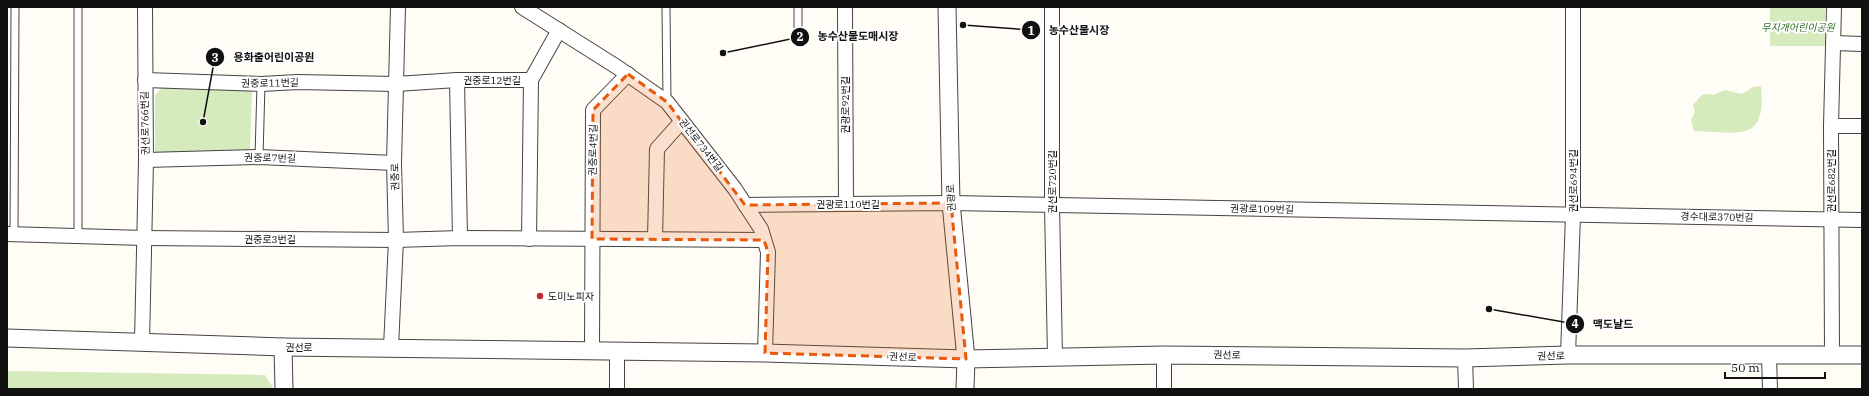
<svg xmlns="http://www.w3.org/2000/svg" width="1869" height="396" font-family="'IBM Plex Serif','Noto Sans KR',serif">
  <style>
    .green { fill: #d5ebbd }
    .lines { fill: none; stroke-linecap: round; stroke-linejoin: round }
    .service-casing { stroke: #444; stroke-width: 9 }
    .minor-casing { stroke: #444; stroke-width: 16 }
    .tertiary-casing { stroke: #444; stroke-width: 19 }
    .service { stroke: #fff; stroke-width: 7 }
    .minor { stroke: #fff; stroke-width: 14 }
    .tertiary { stroke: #fff; stroke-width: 17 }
    .marked { fill: #e8590c; fill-opacity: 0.2; stroke: #e8590c; stroke-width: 3; stroke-dasharray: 8 5; stroke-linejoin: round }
    .poi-dot { fill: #c4262e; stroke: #fff; stroke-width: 1.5 }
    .labels { text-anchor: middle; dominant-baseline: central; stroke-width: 4; stroke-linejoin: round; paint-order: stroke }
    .park-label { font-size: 10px; font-style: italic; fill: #2f6b1f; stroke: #fff }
    .street-label { font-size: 10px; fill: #111; stroke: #fff }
    .poi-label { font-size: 10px; fill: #111; stroke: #fff; text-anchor: start }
    .leader { fill: none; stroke: #111; stroke-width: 1.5 }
    .callout-dot { fill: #111; stroke: #fff; stroke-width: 1.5 }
    .mark-label { font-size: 12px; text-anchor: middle; font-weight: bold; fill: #fff }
    .callout-label { font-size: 11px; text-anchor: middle; font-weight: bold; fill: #111; stroke: #fff; stroke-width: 4; stroke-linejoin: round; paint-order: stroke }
  </style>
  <rect width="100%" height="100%" fill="#fffdf5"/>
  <g class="green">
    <rect x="1770" y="7" width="55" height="39"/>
    <polygon points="164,86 247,88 252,93 250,148 242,154 160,155 155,151 155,95"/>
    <path d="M1761,86C1767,144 1738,132 1694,131L1691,120L1695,112L1693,105C1702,96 1700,92 1713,95L1725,90L1742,94L1753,87Z"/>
    <polygon points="7,371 265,375 274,389 7,389"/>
  </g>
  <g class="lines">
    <defs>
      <g id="service">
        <polyline points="78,7 78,236"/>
        <polyline points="666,7 667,102"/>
        <polyline points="798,26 798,7"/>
        <polyline points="259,157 261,84"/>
        <polyline points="14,234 15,7"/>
      </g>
      <g id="minor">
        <polyline points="522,7 617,67 667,102 735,189 761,229 768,252 765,353"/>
        <polyline points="845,7 846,204"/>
        <polyline points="1052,7 1052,205 1055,356"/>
        <polyline points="1834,43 1862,44"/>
        <polyline points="145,80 261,84 298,82 396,84 457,80 531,80 559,30"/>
        <polyline points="457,80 460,238"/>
        <polyline points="1831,126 1862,126"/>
        <polyline points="146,160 259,157 394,163"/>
        <polyline points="745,205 951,203 1862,220"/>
        <polyline points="7,234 144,238 396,240 460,238 764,240"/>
        <polyline points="529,239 531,80"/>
        <polyline points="655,239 657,149 682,121"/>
        <polyline points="142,342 146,160 145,7"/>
        <polyline points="391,347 396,240 394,163 398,7"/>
        <polyline points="592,350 593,110 628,74"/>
        <polyline points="617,351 617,389"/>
        <polyline points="1568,355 1573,215 1573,7"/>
        <polyline points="1832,355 1831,126 1834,7"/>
        <polyline points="1769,356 1770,389"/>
        <polyline points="1465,358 1466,389"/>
        <polyline points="1164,389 1164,355"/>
      </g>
      <g id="tertiary">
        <polyline points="947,7 951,203 966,359 965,389"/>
        <polyline points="7,338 283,347 765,353 966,359 1164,355 1465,358 1568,355 1862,355"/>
        <polyline points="283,347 284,389"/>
      </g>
    </defs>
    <use href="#service" class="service-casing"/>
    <use href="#minor" class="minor-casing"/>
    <use href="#tertiary" class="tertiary-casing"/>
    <use href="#service" class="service"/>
    <use href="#minor" class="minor"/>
    <use href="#tertiary" class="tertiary"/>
  </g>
  <path class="marked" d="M628,74L667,102L745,205L951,203L966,359L765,353L768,252L764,240L592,239L593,110Z"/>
  <circle class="poi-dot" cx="540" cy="296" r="4"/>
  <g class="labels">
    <g class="park-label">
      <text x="1798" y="27">무지개어린이공원</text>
    </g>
    <g class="street-label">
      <text x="492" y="80">권중로12번길</text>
      <text transform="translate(270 83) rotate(-1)">권중로11번길</text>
      <text transform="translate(845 105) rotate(-90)">권광로92번길</text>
      <text transform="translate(145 123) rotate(-91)">권선로766번길</text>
      <text transform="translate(701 145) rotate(52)">권선로734번길</text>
      <text transform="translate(593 150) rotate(-89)">권중로4번길</text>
      <text transform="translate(270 158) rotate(1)">권중로7번길</text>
      <text transform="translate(395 177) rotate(-91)">권중로</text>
      <text transform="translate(1573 181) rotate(-90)">권선로694번길</text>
      <text transform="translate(1831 181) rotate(-90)">권선로682번길</text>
      <text transform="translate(1052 182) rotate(-90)">권선로720번길</text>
      <text transform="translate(951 198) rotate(-93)">권광로</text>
      <text x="848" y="204">권광로110번길</text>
      <text transform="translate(1262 209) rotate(1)">권광로109번길</text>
      <text transform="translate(1717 217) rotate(1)">경수대로370번길</text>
      <text x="270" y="239">권중로3번길</text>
      <text x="299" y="347">권선로</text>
      <text transform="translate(1227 355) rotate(1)">권선로</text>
      <text transform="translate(1551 356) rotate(-1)">권선로</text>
      <text transform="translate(903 357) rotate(2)">권선로</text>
    </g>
    <g class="poi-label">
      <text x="548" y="296">도미노피자</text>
    </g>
  </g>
  <path class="leader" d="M963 25L1031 30M723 53L800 37M203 122L215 57M1489 309L1575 324"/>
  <g class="callout-dot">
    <circle cx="963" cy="25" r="4"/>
    <circle cx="723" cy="53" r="4"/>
    <circle cx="203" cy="122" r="4"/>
    <circle cx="1489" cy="309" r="4"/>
    <circle cx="1031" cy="30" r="10"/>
    <circle cx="800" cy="37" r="10"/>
    <circle cx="215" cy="57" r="10"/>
    <circle cx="1575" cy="324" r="10"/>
  </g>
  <g class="mark-label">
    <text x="1031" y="35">1</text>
    <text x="800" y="41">2</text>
    <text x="215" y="62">3</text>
    <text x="1575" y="328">4</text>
  </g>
  <g class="callout-label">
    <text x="1079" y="34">농수산물시장</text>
    <text x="858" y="40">농수산물도매시장</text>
    <text x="274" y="61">용화출어린이공원</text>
    <text x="1613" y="328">맥도날드</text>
  </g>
  <rect width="1869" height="396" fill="none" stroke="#111111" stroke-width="16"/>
  <path d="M1725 372v6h100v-6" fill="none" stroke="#111111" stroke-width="2"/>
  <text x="1731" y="372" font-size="12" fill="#111111" stroke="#ffffff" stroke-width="3" paint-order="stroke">50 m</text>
</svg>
